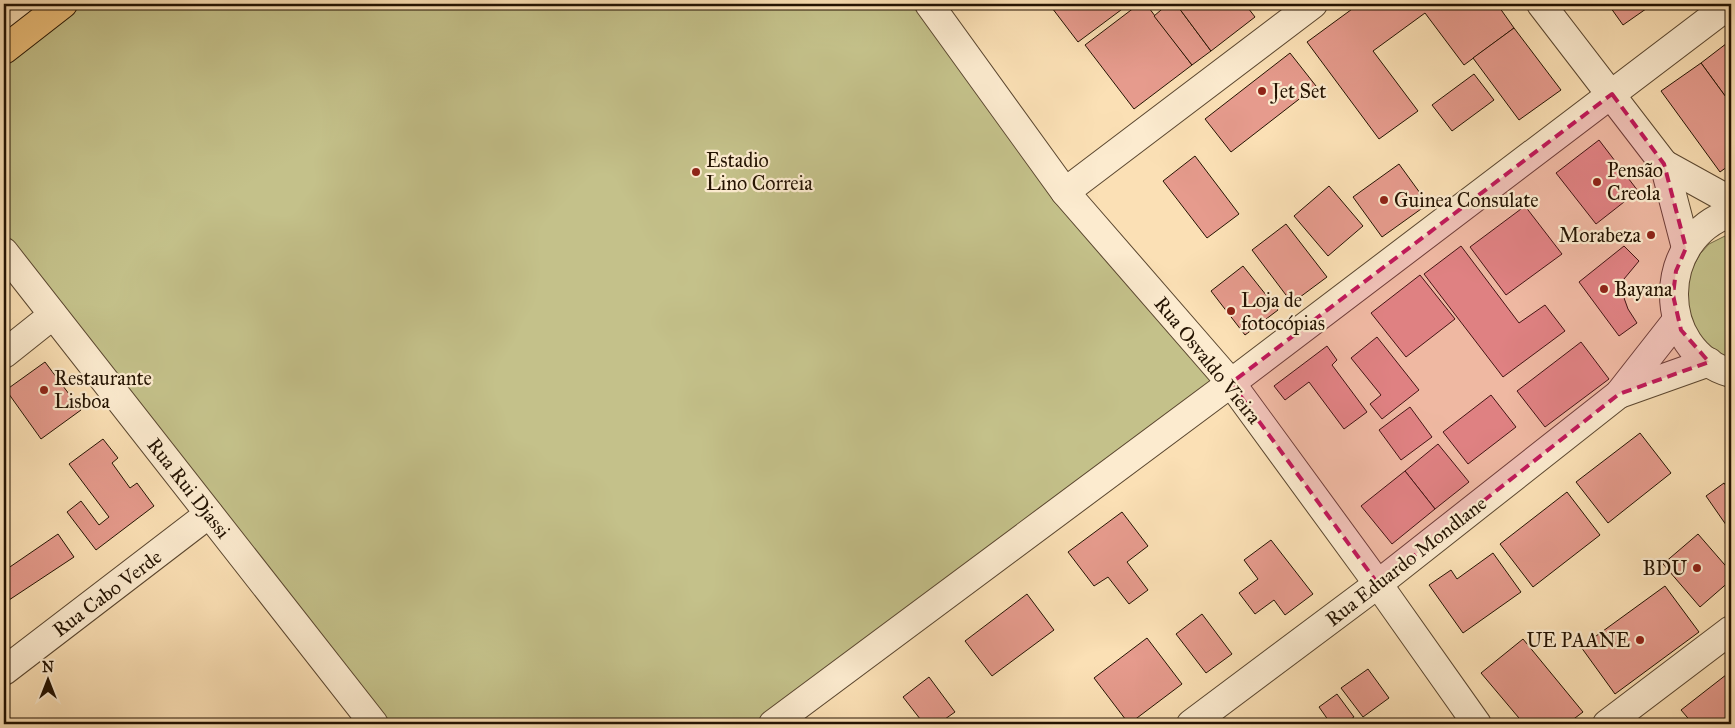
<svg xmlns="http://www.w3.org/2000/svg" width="1735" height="728" font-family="'IM FELL Great Primer',serif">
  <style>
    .green { fill: #c4c18a; stroke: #746a46 }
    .building { fill: #e69b8d; stroke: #241302 }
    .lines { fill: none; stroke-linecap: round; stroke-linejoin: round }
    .minor-casing { stroke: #5a462f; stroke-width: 30 }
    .major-casing { stroke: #241302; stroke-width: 30 }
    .minor { stroke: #fcebcf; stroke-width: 28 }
    .major { stroke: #eec07a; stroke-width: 28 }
    .marked { fill: #c2185b; fill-opacity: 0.2; stroke: #c2185b; stroke-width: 4; stroke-dasharray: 10 6; stroke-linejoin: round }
    .poi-dot { fill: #8f2418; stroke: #fcebcf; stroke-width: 2 }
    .labels { text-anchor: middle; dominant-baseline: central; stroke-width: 4.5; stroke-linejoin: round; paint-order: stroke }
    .poi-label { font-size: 20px; fill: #241302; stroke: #fcebcf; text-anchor: start }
    .street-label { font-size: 20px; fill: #241302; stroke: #fcebcf }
  </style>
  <rect width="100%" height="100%" fill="#fbe0b5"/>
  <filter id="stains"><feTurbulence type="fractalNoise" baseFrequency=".004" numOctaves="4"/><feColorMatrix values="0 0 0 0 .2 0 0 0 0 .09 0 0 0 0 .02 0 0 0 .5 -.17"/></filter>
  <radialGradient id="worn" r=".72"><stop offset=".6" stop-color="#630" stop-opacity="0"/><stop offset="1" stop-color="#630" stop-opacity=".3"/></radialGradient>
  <g class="green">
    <polygon points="69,4 936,4 1224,383 771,724 374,724 4,252 4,53"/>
    <polygon points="1731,233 1731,364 1698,339 1685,297 1689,274 1700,254 1709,244"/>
  </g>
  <g class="building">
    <polygon points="1049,4 1129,4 1078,42"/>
    <polygon points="1139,4 1146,4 1192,65 1134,109 1085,45"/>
    <polygon points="1168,4 1176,4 1211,51 1192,65 1154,16"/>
    <polygon points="1176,4 1245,4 1255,17 1211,51"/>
    <polygon points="1359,4 1497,4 1514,28 1464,65 1425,13 1373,51 1418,111 1379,139 1307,42"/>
    <polygon points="1608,4 1653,4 1623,25"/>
    <polygon points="1514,28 1561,90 1519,120 1473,58"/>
    <polygon points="1731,40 1731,104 1701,63"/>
    <polygon points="1290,53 1316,86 1231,152 1205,119"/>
    <polygon points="1701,63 1731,104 1731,164 1720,172 1661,91"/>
    <polygon points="1474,74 1494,100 1452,131 1432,105"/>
    <polygon points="1599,140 1638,191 1596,224 1556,173"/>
    <polygon points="1195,156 1239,214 1207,238 1163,181"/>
    <polygon points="1399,164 1428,204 1382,237 1353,197"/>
    <polygon points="1329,186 1363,226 1328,256 1294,216"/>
    <polygon points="1525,206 1562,254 1506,295 1470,247"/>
    <polygon points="1286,224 1327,277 1292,303 1252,250"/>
    <polygon points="1461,246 1519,323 1545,305 1565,331 1503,377 1424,274"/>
    <polygon points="1624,246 1639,261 1624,279 1623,295 1628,309 1637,323 1619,336 1579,282"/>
    <polygon points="1243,266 1278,310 1245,335 1211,291"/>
    <polygon points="1420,275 1455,319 1406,357 1371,313"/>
    <polygon points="1377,337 1419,390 1382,419 1370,404 1381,395 1351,358"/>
    <polygon points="1581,342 1609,379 1545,427 1517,391"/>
    <polygon points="1327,346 1337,360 1332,365 1367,412 1344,429 1309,382 1285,400 1274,386"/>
    <polygon points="45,362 81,410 41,439 6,390"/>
    <polygon points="1491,395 1516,427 1468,464 1443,432"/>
    <polygon points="1410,407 1432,437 1401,460 1379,430"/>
    <polygon points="1640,433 1671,473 1608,523 1576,482"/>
    <polygon points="103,439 118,458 112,463 130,488 137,483 154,506 96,550 67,512 81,501 99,525 109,517 69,464"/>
    <polygon points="1438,444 1469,482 1435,509 1405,471"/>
    <polygon points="1405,471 1435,509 1392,544 1361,506"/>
    <polygon points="1724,483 1731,493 1731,532 1706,496"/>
    <polygon points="1567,492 1600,535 1533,587 1500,544"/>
    <polygon points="1122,512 1148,546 1127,562 1148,590 1129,604 1108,577 1094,586 1068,552"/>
    <polygon points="58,534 74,557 6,602 4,599 4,571"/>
    <polygon points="1698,534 1731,572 1731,580 1700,607 1663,564"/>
    <polygon points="1271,540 1313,594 1285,615 1274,600 1255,614 1239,593 1258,579 1244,560"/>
    <polygon points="1493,553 1521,592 1463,633 1429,585 1451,570 1457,579"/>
    <polygon points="1665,586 1699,632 1615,694 1581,647"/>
    <polygon points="1027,594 1054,630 992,676 965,641"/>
    <polygon points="1202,614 1232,654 1206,673 1176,634"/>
    <polygon points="1147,638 1182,684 1129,724 1094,678"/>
    <polygon points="1523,639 1583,712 1567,724 1524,724 1481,673"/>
    <polygon points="1368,669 1389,698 1363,717 1341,688"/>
    <polygon points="1731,671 1731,724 1693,724 1681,710"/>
    <polygon points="929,677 955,712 938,724 924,724 903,697"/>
    <polygon points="1337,694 1354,717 1343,724 1331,724 1319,707"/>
  </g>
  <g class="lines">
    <defs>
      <g id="minor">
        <polyline points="929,4 1065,192 1231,383 1378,584 1477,724"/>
        <polyline points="1541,4 1664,164 1686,248"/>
        <polyline points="1664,164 1731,201"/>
        <polyline points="1065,192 1313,4"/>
        <path d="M1731,213C1656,237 1654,351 1731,373"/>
        <polyline points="4,252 374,724"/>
        <polyline points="4,354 53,315"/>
        <polyline points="1619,394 1709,362"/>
        <polyline points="4,671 209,514"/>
        <polyline points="773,724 1231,383 1730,4"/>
        <polyline points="1191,724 1378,584 1619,394 1677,320"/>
        <polyline points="1607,724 1731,630"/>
      </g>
      <polyline id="major" points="4,50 63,4"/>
    </defs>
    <use href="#minor" class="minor-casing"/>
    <use href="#major" class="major-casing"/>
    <use href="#minor" class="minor"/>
    <use href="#major" class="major"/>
  </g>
  <path class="marked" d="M1612,94L1664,164L1686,248L1676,271L1673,295L1681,330L1709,362L1619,394L1378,584L1231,383Z"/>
  <g class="poi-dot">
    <circle cx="1262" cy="91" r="5"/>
    <circle cx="696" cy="172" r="5"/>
    <circle cx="1597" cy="182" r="5"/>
    <circle cx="1384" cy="200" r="5"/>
    <circle cx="1651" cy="235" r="5"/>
    <circle cx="1604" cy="289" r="5"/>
    <circle cx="1231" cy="311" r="5"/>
    <circle cx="44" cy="390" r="5"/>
    <circle cx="1697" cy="568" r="5"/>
    <circle cx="1640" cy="640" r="5"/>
  </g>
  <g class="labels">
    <g class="poi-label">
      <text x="1272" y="91">Jet Set</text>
      <text x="706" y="160">Estadio<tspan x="706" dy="23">Lino Correia</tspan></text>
      <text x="1607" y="170">Pensão<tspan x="1607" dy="23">Creola</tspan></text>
      <text x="1394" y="200">Guinea Consulate</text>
      <text x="1641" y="235" text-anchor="end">Morabeza</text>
      <text x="1614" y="289">Bayana</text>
      <text x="1241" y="300">Loja de<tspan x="1241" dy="23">fotocópias</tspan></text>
      <text x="54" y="378">Restaurante<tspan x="54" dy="23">Lisboa</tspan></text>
      <text x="1687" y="568" text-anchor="end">BDU</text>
      <text x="1630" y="640" text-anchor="end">UE PAANE</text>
    </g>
    <g class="street-label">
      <text transform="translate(1208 360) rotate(51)">Rua Osvaldo Vieira</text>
      <text transform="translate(189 488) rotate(52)">Rua Rui Djassi</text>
      <text transform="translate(1406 561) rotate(-38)">Rua Eduardo Mondlane</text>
      <text transform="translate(107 593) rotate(-37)">Rua Cabo Verde</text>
    </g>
  </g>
  <rect width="1735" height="728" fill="none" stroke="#fbe0b5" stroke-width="20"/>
  <rect x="5" y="5" width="1725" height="718" fill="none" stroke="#241302" stroke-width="2.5"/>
  <rect x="10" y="10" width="1715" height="708" fill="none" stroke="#241302"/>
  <g transform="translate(48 680)" stroke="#fcebcf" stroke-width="4" paint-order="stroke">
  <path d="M0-4L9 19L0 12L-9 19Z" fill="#241302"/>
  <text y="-8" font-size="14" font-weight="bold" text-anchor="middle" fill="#241302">N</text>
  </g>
  <rect width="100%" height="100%" filter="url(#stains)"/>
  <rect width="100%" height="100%" fill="url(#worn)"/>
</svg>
